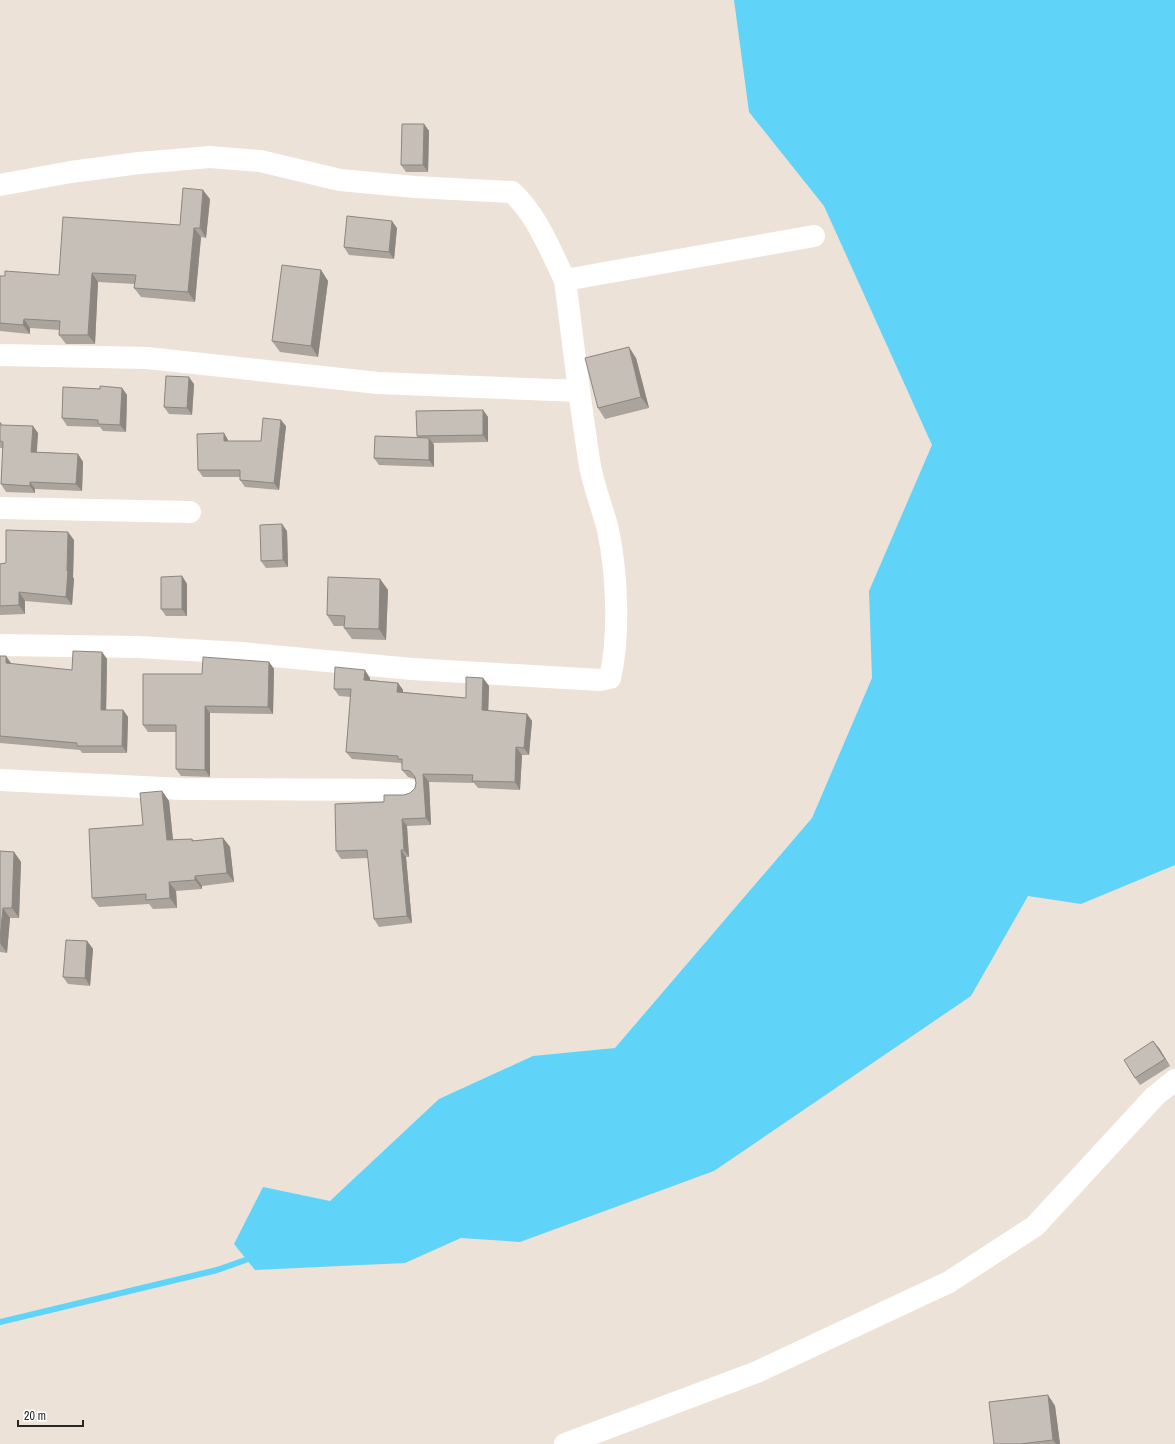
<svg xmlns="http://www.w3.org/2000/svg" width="1175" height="1444" font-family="'Archivo Narrow',sans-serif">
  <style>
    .water { fill: #5fd4f8 }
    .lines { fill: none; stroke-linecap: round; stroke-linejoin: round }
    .stream { stroke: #5fd4f8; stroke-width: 6 }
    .minor { stroke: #fff; stroke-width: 22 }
    .wall { fill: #aaa49d }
    .shaded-wall { fill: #8b8680 }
    .building { fill: #c6bfb7; stroke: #8b8680 }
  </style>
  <rect width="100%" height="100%" fill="#ece2d7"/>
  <polygon class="water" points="734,0 1175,0 1175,865 1081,904 1028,896 971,996 714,1171 520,1242 461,1238 405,1263 255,1270 234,1244 263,1187 330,1201 439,1099 533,1056 615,1048 812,818 872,678 869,591 932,445 824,206 749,112"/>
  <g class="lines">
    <polyline class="stream" points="0,1322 217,1270 254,1257"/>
    <g class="minor">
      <path d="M0,185L71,172L139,163L210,157L260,161L340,180L415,187L512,192C537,215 550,250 565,280"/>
      <polyline points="0,355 147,358 378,383 579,391"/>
      <polyline points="0,508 190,512"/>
      <path d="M0,645L138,647L241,653L412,669L600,680L610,678C620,635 617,573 608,530C603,509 594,488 590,466C580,404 573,342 565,280L814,236"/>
      <polyline points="0,780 183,789 409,790"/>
      <polyline points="565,1444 757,1372 949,1282 1035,1226 1155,1096 1175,1080"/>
    </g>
  </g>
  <g class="wall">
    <polygon points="424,124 429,131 428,172 406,172 401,165"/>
    <polygon points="210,199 206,238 201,237 195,302 141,297 134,288 135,284 98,282 95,344 66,344 59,335 60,330 30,328 30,334 0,331 0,276 59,275 180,225"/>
    <polygon points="397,228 394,259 349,255 344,247"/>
    <polygon points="321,270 328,281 318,357 280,352 272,341"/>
    <polygon points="636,358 649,408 605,419 598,408"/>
    <polygon points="194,384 192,415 169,414 164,407"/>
    <polygon points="122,388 127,395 126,432 103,431 100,427 67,426 62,418 100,389"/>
    <polygon points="483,410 488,417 488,442 433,443 434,445 434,467 379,465 374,458 418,438 417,436"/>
    <polygon points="0,423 2,425 38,433 37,452 78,454 83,462 82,491 35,489 35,493 6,492 1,484 3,448 0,448"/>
    <polygon points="286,426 279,490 245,487 240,480 240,477 203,477 198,470 224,433 228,441 261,441"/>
    <polygon points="287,531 288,567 266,568 261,561"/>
    <polygon points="74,540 73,577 74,579 72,605 25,601 25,614 0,615 0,564 6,563"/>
    <polygon points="182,576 187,584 187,616 166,616 161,609"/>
    <polygon points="380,579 388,590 386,640 352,639 344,628 344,626 334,626 327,615"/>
    <polygon points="102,652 107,659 106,710 123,710 128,717 127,753 82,753 80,750 0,743 0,656 11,663 11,664 72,670"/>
    <polygon points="269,662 274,669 273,714 210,713 210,777 181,776 176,769 176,732 148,732 143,725"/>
    <polygon points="370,678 370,680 398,683 403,690 403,692 466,698 483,678 489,686 488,711 527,714 532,721 529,755 522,755 520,790 478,788 474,783 429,782 431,825 407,826 409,857 406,857 412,923 379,927 374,919 368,858 341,859 336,851 384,802 410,793 415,788 416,783 415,779 408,777 402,770 402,765 401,763 352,759 346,752 351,697 339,696 334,689"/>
    <polygon points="162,791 169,801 173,840 192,839 194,841 223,838 230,847 234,882 202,886 202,889 176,891 177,908 153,909 149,904 99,907 92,898 143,825"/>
    <polygon points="0,851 14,852 21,862 19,918 10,918 7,953 0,952"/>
    <polygon points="87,941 93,949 90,986 68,984 63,977"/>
    <polygon points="1159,1048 1170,1066 1140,1085 1135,1078"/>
    <polygon points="1048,1395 1055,1406 1060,1444 994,1444"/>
  </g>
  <g class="shaded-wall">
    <polygon points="424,124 429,131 428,172 423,165"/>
    <polygon points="203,190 210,199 206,238 200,228"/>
    <polygon points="392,221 397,228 394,259 389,252"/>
    <polygon points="194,228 201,237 195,302 188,292"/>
    <polygon points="321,270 328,281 318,357 311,346"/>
    <polygon points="92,273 98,282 95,344 88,335"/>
    <polygon points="24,319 30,328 30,334 23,325"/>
    <polygon points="629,347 636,358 649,408 641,397"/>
    <polygon points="189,377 194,384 192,415 187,408"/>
    <polygon points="122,388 127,395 126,432 120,425"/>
    <polygon points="483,410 488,417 488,442 483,435"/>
    <polygon points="281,420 286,426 279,490 274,483"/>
    <polygon points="33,426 38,433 36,459 31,452"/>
    <polygon points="224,433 228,440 229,448 224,441"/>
    <polygon points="429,438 434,445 434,467 429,460"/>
    <polygon points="78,454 83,462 82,491 76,484"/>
    <polygon points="30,482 35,489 35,493 30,486"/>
    <polygon points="282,524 287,531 288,567 283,560"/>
    <polygon points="68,532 74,540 73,577 74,579 72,605 66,597"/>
    <polygon points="182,576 187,584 187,616 182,609"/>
    <polygon points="380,579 388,590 386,640 379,629"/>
    <polygon points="19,592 25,601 25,614 19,605"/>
    <polygon points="102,652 107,659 106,717 101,710"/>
    <polygon points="6,656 11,663 11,670 6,663"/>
    <polygon points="269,662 274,669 273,714 268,707"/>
    <polygon points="365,670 370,678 370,688 364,680"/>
    <polygon points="483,678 489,686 488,718 482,710"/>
    <polygon points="398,683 403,690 402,699 397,692"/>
    <polygon points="205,706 210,713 210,777 205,770"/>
    <polygon points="123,710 128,717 127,753 122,746"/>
    <polygon points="527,714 532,721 529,755 524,748"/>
    <polygon points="516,747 522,755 520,790 515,782"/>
    <polygon points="423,774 429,782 431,825 426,818"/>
    <polygon points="162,791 169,801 174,850 167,840"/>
    <polygon points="402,819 407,826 409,857 404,850"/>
    <polygon points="223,838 230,847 234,882 227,873"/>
    <polygon points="401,850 406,857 412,923 407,916"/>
    <polygon points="14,852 21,862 19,918 12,908"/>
    <polygon points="195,876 202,886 202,889 195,880"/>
    <polygon points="169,882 176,891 177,908 170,898"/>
    <polygon points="3,908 10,918 7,953 0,943"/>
    <polygon points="87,941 93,949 90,986 85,978"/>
    <polygon points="1153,1041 1159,1048 1170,1066 1165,1059"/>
    <polygon points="1048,1395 1055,1406 1060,1444 1056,1444 1053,1440"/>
  </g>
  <g class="building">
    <polygon points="402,124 424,124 423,165 401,165"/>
    <polygon points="183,188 203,190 200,228 194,228 188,292 134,288 136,275 92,273 88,335 59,335 60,321 24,319 23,325 0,323 0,276 5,276 5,271 59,275 63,217 180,225"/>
    <polygon points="347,216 392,221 389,252 344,247"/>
    <polygon points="282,265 321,270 311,346 272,341"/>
    <polygon points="629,347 641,397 598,408 585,358"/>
    <polygon points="166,376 189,377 187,408 164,407"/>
    <polygon points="100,386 122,388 120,425 98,424 98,420 62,418 63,387 100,389"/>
    <polygon points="483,410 483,435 417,436 416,411"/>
    <polygon points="263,418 281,420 274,483 240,480 240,470 198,470 197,434 224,433 224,441 261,441"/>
    <polygon points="0,423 1,423 1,425 33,426 31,452 78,454 76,484 30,482 30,486 1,484 3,442 0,441"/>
    <polygon points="375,436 429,438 429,460 374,458"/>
    <polygon points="282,524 283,560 261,561 260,525"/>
    <polygon points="6,530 68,532 67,571 68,571 66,597 19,592 19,605 0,606 0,564 6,563"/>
    <polygon points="182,576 182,609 161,609 161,577"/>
    <polygon points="328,577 380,579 379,629 344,628 345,616 327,615"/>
    <polygon points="73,651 102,652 101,710 123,710 122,746 77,746 77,743 0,736 0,656 6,656 6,663 72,670"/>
    <polygon points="203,657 269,662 268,707 205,706 205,770 176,769 176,725 143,725 143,674 202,674"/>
    <polygon points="335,667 365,670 364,680 398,683 397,692 466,698 466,677 483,678 482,710 527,714 524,748 516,747 515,782 472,781 473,775 423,774 426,818 402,819 404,850 401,850 407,916 374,919 367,850 336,851 335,804 384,802 384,795 404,795 410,793 415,788 416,783 415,777 410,771 402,770 402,759 398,759 398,756 346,752 351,689 334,689"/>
    <polygon points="162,791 167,840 192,839 192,841 223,838 227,873 195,876 195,880 169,882 170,898 146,900 146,894 92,898 89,829 143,825 140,793"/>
    <polygon points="0,851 14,852 12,908 3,908 0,939"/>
    <polygon points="66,940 87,941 85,978 63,977"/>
    <polygon points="1153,1041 1165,1059 1135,1078 1124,1060"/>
    <polygon points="1048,1395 1053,1440 1020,1444 994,1444 989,1402"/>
  </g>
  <path d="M18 1420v6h65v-6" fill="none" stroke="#272727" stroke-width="2"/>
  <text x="24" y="1420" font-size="12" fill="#272727" stroke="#ffffff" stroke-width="3" paint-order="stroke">20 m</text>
</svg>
